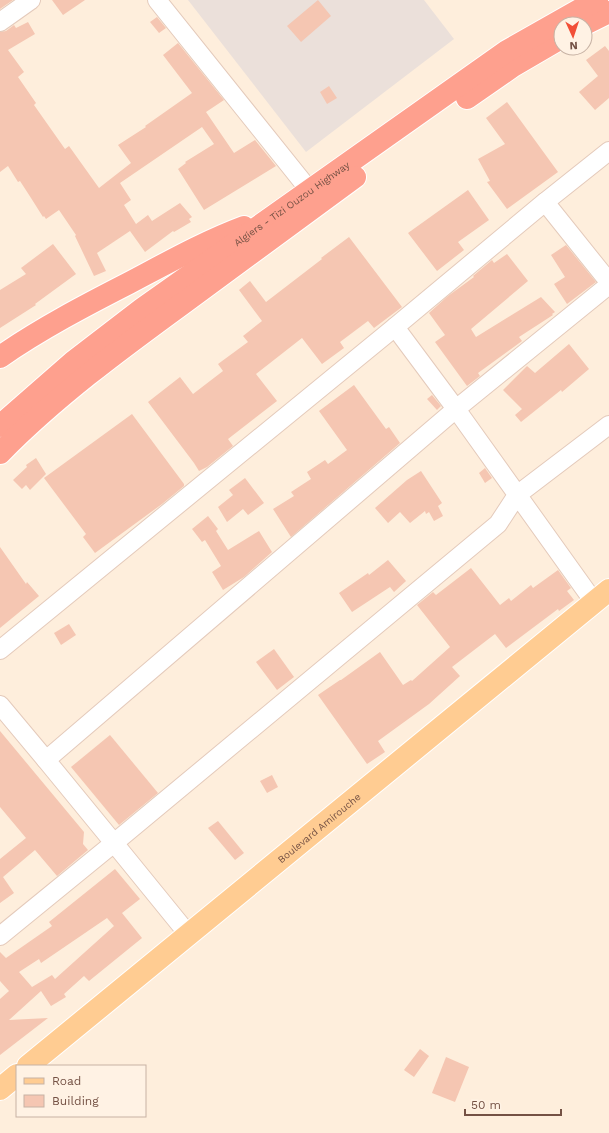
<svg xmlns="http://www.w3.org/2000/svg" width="609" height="1133" font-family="'Work Sans',sans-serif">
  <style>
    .industrial { fill: #ebe0da }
    .building { fill: #f5c6b2; fill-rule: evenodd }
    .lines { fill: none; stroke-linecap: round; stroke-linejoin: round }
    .minor-casing { stroke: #e4cabb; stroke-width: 20 }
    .major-casing { stroke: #fff; stroke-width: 24 }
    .highway-casing { stroke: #fff; stroke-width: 24 }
    .minor { stroke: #fff; stroke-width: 18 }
    .major { stroke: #ffcc92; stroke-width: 22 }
    .highway { stroke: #fea08e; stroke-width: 22 }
    .labels { text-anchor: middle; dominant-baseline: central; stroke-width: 3; stroke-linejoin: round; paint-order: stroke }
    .street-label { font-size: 10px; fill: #745144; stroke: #fff2e4 }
  </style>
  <rect width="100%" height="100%" fill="#feeedc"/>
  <polygon class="industrial" points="188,0 424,0 454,39 306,152"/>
  <g class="building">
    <polygon points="0,0 13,0 0,9"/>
    <polygon points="52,0 85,0 63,15"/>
    <polygon points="318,0 331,16 301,42 287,26"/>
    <polygon points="157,17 166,28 159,33 150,22"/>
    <polygon points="28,22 35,34 8,50 24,72 18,77 36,103 34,105 65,149 69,146 99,188 131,163 118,145 146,127 145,126 192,93 163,55 178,43 224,100 206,112 234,153 255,140 276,166 204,210 178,169 186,163 185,162 214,144 202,127 120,183 131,200 124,205 136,224 148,215 152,221 180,203 192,217 189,219 191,222 174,232 173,231 145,252 130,231 97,253 106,271 94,276 75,236 76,235 59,210 46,219 44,216 43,217 31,198 20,181 18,182 8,166 0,172 0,32 6,31 14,25 16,28"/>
    <polygon points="605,46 609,51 609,98 595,110 579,92 598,76 586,60"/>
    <polygon points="329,86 337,98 327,104 320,92"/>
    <polygon points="507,102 558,172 507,209 487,182 490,181 478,159 505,144 486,118"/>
    <polygon points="468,190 489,220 458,242 464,250 437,271 408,233"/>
    <polygon points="349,237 402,307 374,328 368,321 340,342 344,348 322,364 302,338 256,374 277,401 228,439 233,446 207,467 199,471 194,463 148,402 180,377 193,394 223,371 218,364 248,342 243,336 262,321 239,290 250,281 266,302 322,259 321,258"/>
    <polygon points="53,244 76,274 35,304 36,305 0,328 0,290 26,274 21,268"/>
    <polygon points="566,245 596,282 567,304 554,284 565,277 551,255"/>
    <polygon points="507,254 528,281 471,329 476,337 541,297 555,312 552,314 553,315 519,337 522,341 478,373 480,376 467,386 435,342 445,335 429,313 448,296 474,277 473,276 492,260 494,263"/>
    <polygon points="569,344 589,369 562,392 561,390 521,422 515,415 522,409 503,390 527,366 535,373"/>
    <polygon points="354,385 386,429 389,427 400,443 291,537 273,509 294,496 291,492 311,479 307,472 325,460 328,464 347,450 319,411"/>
    <polygon points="432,395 441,406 437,410 427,399"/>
    <polygon points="132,414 184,484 184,486 162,504 95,553 83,537 86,534 44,478"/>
    <polygon points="36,458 46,474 30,490 26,485 22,489 13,480 27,467 26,465"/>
    <polygon points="485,468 492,478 485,483 479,473"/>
    <polygon points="421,471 442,503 438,506 443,516 434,521 429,512 426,514 425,511 410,523 400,512 388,523 375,508 407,480"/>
    <polygon points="245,478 264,503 248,515 243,509 227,522 218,507 233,495 229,490"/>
    <polygon points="208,516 218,529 216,531 228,550 259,531 272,552 244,577 223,590 212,572 221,566 205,540 202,542 192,529"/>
    <polygon points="0,547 26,584 27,582 39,596 0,628"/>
    <polygon points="388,560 406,581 394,592 390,587 352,612 339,593 368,573 369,575"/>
    <polygon points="471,568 500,605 509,598 511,601 531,585 533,588 558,570 571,588 567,591 574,600 559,611 558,609 506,648 495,634 452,667 460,676 429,704 378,741 385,752 367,764 318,695 340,680 341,680 380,652 403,685 411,680 412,681 450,647 417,605 433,592 436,595"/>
    <polygon points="69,624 76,635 61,645 54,633"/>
    <polygon points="274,649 294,677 277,690 256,662"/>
    <polygon points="0,731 84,832 83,844 88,850 57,876 35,850 3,877 14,893 0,903 0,859 26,838 0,807"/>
    <polygon points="110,735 158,793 119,825 71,767"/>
    <polygon points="272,775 278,787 267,793 260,781"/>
    <polygon points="218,821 244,853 235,860 208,828"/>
    <path d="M115,869L140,899L122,913L142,938L89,981L84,976L64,994L66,997L51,1006L41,991L9,1020L48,1018L0,1055V999L9,991L0,981V952L6,958L52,926L49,922ZM107,918L114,926L55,979L52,975L32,987L19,972L39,959L41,963Z"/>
    <polygon points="420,1049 429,1056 414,1077 404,1070"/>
    <polygon points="446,1057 469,1067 455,1102 432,1093"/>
  </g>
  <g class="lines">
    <defs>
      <g id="minor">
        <polyline points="157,0 310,191"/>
        <polyline points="0,22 31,0"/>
        <polyline points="609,151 545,202 609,282"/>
        <polyline points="545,202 395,327 456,409 609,285"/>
        <polyline points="594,602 456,409 46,760 114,843 498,524 517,495 609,425"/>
        <polyline points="0,650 395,327"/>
        <polyline points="0,705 46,760"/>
        <polyline points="0,936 114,843 188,934"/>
      </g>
      <g id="major">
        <path id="s1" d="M28,1066L609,590"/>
        <polyline points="0,1089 17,1075"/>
      </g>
      <g id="highway">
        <polyline points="585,24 609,12"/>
        <polyline points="467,98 513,66 561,38"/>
        <path d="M0,357C40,329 86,305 129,283C167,263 204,242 244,227"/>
        <path id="s2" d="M0,426L73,362L142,309L507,51L597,0"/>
        <path d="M0,453C55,397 119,350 182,304C240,261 298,219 355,177"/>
      </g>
    </defs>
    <use href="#minor" class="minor-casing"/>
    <use href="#major" class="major-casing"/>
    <use href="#highway" class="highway-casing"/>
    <use href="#minor" class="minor"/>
    <use href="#major" class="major"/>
    <use href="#highway" class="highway"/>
  </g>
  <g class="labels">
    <g class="street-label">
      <text stroke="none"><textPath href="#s2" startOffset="367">Algiers - Tizi Ouzou Highway</textPath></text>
      <text stroke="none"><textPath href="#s1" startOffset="376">Boulevard Amirouche</textPath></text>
    </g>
  </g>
  <rect x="16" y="1065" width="130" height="52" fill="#fff2e4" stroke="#c7b2a4"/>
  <rect x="24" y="1078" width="20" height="6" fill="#ffcc92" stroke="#c7b2a4"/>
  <text x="52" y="1085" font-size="12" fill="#745144">Road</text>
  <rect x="24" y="1095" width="20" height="12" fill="#f5c6b2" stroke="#c7b2a4"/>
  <text x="52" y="1105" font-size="12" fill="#745144">Building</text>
  <g transform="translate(573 36) rotate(177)"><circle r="19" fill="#fff2e4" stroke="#c7b2a4"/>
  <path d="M0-3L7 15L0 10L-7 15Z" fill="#f24f37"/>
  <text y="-6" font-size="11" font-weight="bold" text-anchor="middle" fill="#745144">N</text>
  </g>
  <path d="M465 1109v6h96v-6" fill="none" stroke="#745144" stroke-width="2"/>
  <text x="471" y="1109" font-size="12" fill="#745144" stroke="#fff2e4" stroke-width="3" paint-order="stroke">50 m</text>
</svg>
